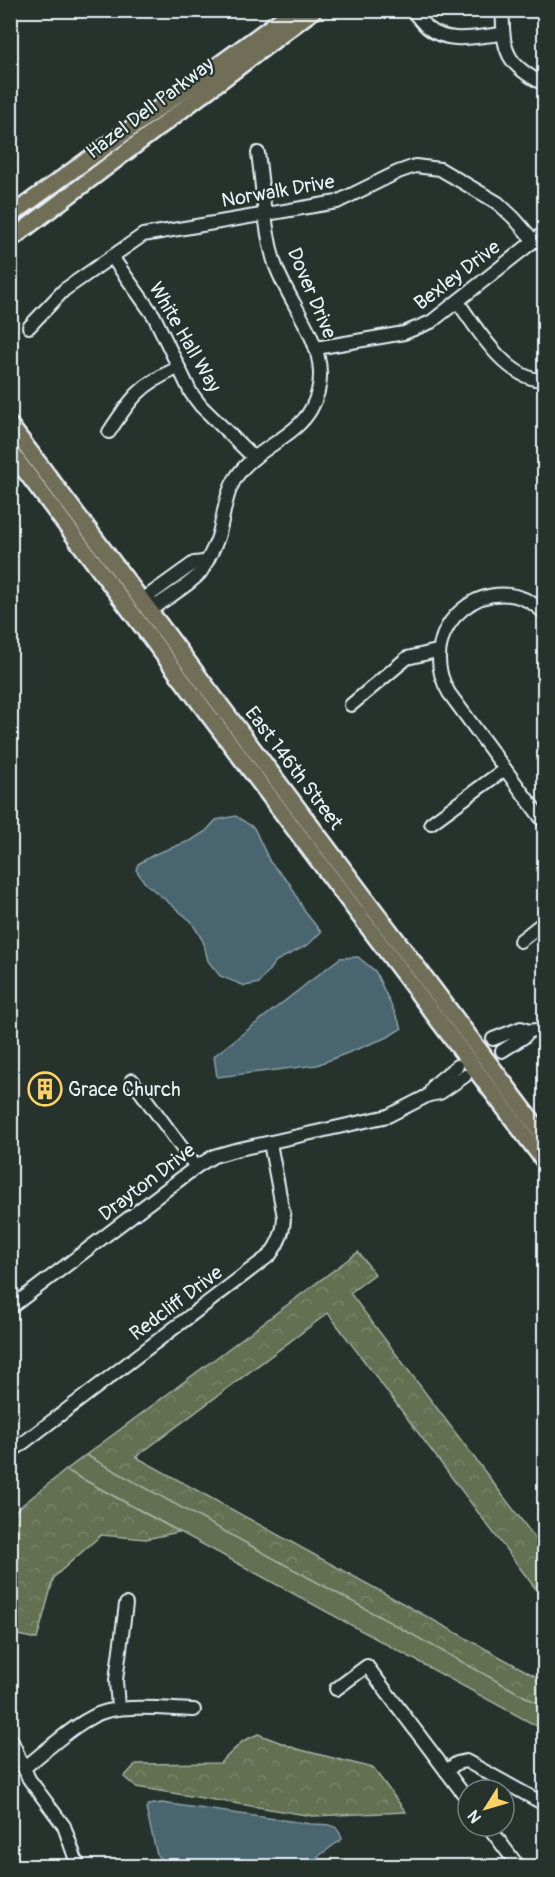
<svg xmlns="http://www.w3.org/2000/svg" width="555" height="1877" font-family="Pangolin,sans-serif">
  <style>
    .grass { fill: #647051; stroke: #a6b0a4; stroke-width: 1.5 }
    .forest { fill: url(#forest-crowns); stroke: #a6b0a4; stroke-width: 1.5 }
    .water { fill: #4a6670; stroke: #899ea6; stroke-width: 1.5 }
    .lines { fill: none; stroke-linecap: round; stroke-linejoin: round }
    .minor-casing { stroke: #e8f1f8; stroke-width: 16 }
    .major-casing { stroke: #e8f1f8; stroke-width: 20 }
    .minor { stroke: #26332d; stroke-width: 12 }
    .major { stroke: #716e59; stroke-width: 15 }
    .labels { text-anchor: middle; dominant-baseline: central; stroke-width: 4.5; stroke-linejoin: round; paint-order: stroke }
    .street-label { font-size: 20px; fill: #e8f1f8; stroke: #26332d }
    .poi-label { font-size: 20px; fill: #e8f1f8; stroke: #26332d; text-anchor: start }
  </style>
  <defs>
    <pattern id="forest-crowns" width="20" height="18" patternUnits="userSpaceOnUse" patternTransform="scale(1.5)"><rect width="20" height="18" fill="#647051"/><path d="M2 6a3 3 0 1 1 6 0M12 15a3 3 0 1 1 6 0" fill="none" stroke="#7a856b"/></pattern>
  </defs>
  <rect width="100%" height="100%" fill="#26332d"/>
  <filter id="ink" filterUnits="userSpaceOnUse"><feTurbulence type="fractalNoise" baseFrequency=".0167" numOctaves="2"/><feDisplacementMap in="SourceGraphic" scale="12" xChannelSelector="R" yChannelSelector="G"/><feConvolveMatrix kernelMatrix="1 2 1 2 8 2 1 2 1" color-interpolation-filters="sRGB"/></filter>
  <g filter="url(#ink)">
    <polygon class="grass" points="86,1455 544,1707 544,1730 66,1470"/>
    <g class="forest">
      <polygon points="358,1252 375,1274 350,1293 544,1550 544,1600 328,1313 136,1457 544,1681 544,1707 86,1455"/>
      <polygon points="66,1470 179,1532 146,1539 101,1535 54,1577 37,1639 13,1634 10,1632 11,1514"/>
      <polygon points="258,1734 297,1749 373,1768 406,1812 312,1816 136,1787 124,1777 136,1764 220,1763 243,1741"/>
    </g>
    <g class="water">
      <polygon points="236,816 254,828 270,862 290,884 305,912 321,932 308,945 276,961 259,983 245,986 220,976 208,961 203,941 191,921 145,883 136,870 138,864 155,854 192,840 206,831 216,820"/>
      <polygon points="358,957 375,971 402,1028 388,1037 317,1065 217,1077 214,1056 340,958"/>
      <path d="M162,1803L311,1824C327,1825 337,1821 342,1839L305,1866H165L157,1855L146,1809L148,1805Z"/>
    </g>
    <g class="lines">
      <defs>
        <g id="minor">
          <path d="M411,10C417,15 422,23 428,28C449,45 477,36 502,34"/>
          <path d="M503,10C501,51 508,66 544,84"/>
          <polyline points="112,257 154,316 191,393 201,406 254,458"/>
          <path d="M458,302C476,328 508,381 544,380"/>
          <polyline points="29,327 64,290 143,235 337,202 398,172 415,166 440,169 498,203 514,218 534,241"/>
          <polyline points="316,348 404,333 431,322 544,233"/>
          <path d="M109,432C131,398 141,384 178,368"/>
          <path d="M150,602L156,606C170,596 188,586 200,573C204,568 216,544 218,537C224,517 225,493 237,476C255,449 296,437 311,409C341,355 289,309 274,261C264,226 263,188 258,153"/>
          <polyline points="150,602 148,596 194,563 204,562"/>
          <path d="M544,613C494,562 410,626 449,693L544,822"/>
          <polyline points="351,705 407,658 437,651"/>
          <polyline points="431,823 505,769"/>
          <polyline points="520,941 544,922"/>
          <polyline points="529,1031 544,1029"/>
          <polyline points="493,1039 521,1028 529,1031 524,1037 502,1051"/>
          <polyline points="132,1080 196,1167"/>
          <polyline points="429,1095 434,1085 457,1066"/>
          <polyline points="10,1308 196,1167 214,1156 235,1150 388,1116 429,1095 440,1093 465,1076"/>
          <path d="M10,1453L270,1255C279,1243 284,1232 284,1217L270,1143"/>
          <polyline points="336,1689 367,1666 468,1800"/>
          <polyline points="118,1708 116,1680 126,1604"/>
          <polyline points="10,1737 29,1779 64,1826 78,1866"/>
          <path d="M24,1768C45,1752 81,1717 107,1711C130,1705 169,1709 194,1710"/>
          <polyline points="446,1771 457,1763 466,1761 544,1804"/>
          <polyline points="488,1826 518,1866"/>
        </g>
        <g id="major">
          <polyline points="10,216 294,10"/>
          <polyline points="10,240 314,10"/>
          <polyline points="10,425 544,1136"/>
          <polyline points="10,451 544,1161"/>
        </g>
      </defs>
      <use href="#minor" class="minor-casing"/>
      <use href="#major" class="major-casing"/>
      <use href="#minor" class="minor"/>
      <use href="#major" class="major"/>
    </g>
  </g>
  <defs>
    <symbol id="building-ring" viewBox="-11 -11 22 22"><circle r="9.5" fill="#26332d" stroke="#ffd166" stroke-width="1.5"/><path d="M-4-6H4V6H1V3H-1V6H-4ZM-2.5-4.3h1.7v1.8h-1.7ZM.8-4.3h1.7v1.8H.8ZM-2.5-1h1.7V.8h-1.7ZM.8-1h1.7V.8H.8Z" fill="#ffd166"/></symbol>
  </defs>
  <g fill-rule="evenodd">
    <use href="#building-ring" x="26" y="1070" width="38" height="38"/>
  </g>
  <g class="labels">
    <g class="street-label">
      <text transform="translate(150 108) rotate(-37)">Hazel Dell Parkway</text>
      <text transform="translate(278 191) rotate(-10)">Norwalk Drive</text>
      <text transform="translate(457 275) rotate(-37)">Bexley Drive</text>
      <text transform="translate(312 293) rotate(67)">Dover Drive</text>
      <text transform="translate(185 337) rotate(60)">White Hall Way</text>
      <text transform="translate(294 768) rotate(53)">East 146th Street</text>
      <text transform="translate(147 1182) rotate(-37)">Drayton Drive</text>
      <text transform="translate(176 1303) rotate(-37)">Redcliff Drive</text>
    </g>
    <g class="poi-label">
      <text x="68" y="1089">Grace Church</text>
    </g>
  </g>
  <rect width="555" height="1877" fill="none" stroke="#26332d" stroke-width="36"/>
  <rect x="18" y="18" width="519" height="1841" fill="none" stroke="#e8f1f8" stroke-width="2" filter="url(#ink)"/>
  <g transform="translate(486 1808) rotate(233)"><circle r="28" fill="#26332d" stroke="#747f7e" stroke-width="1.5"/>
  <path d="M0-4.5L10 22L0 15L-10 22Z" fill="#ffd166"/>
  <text y="-9" font-size="16" font-weight="bold" text-anchor="middle" fill="#e8f1f8">N</text>
  </g>
</svg>
